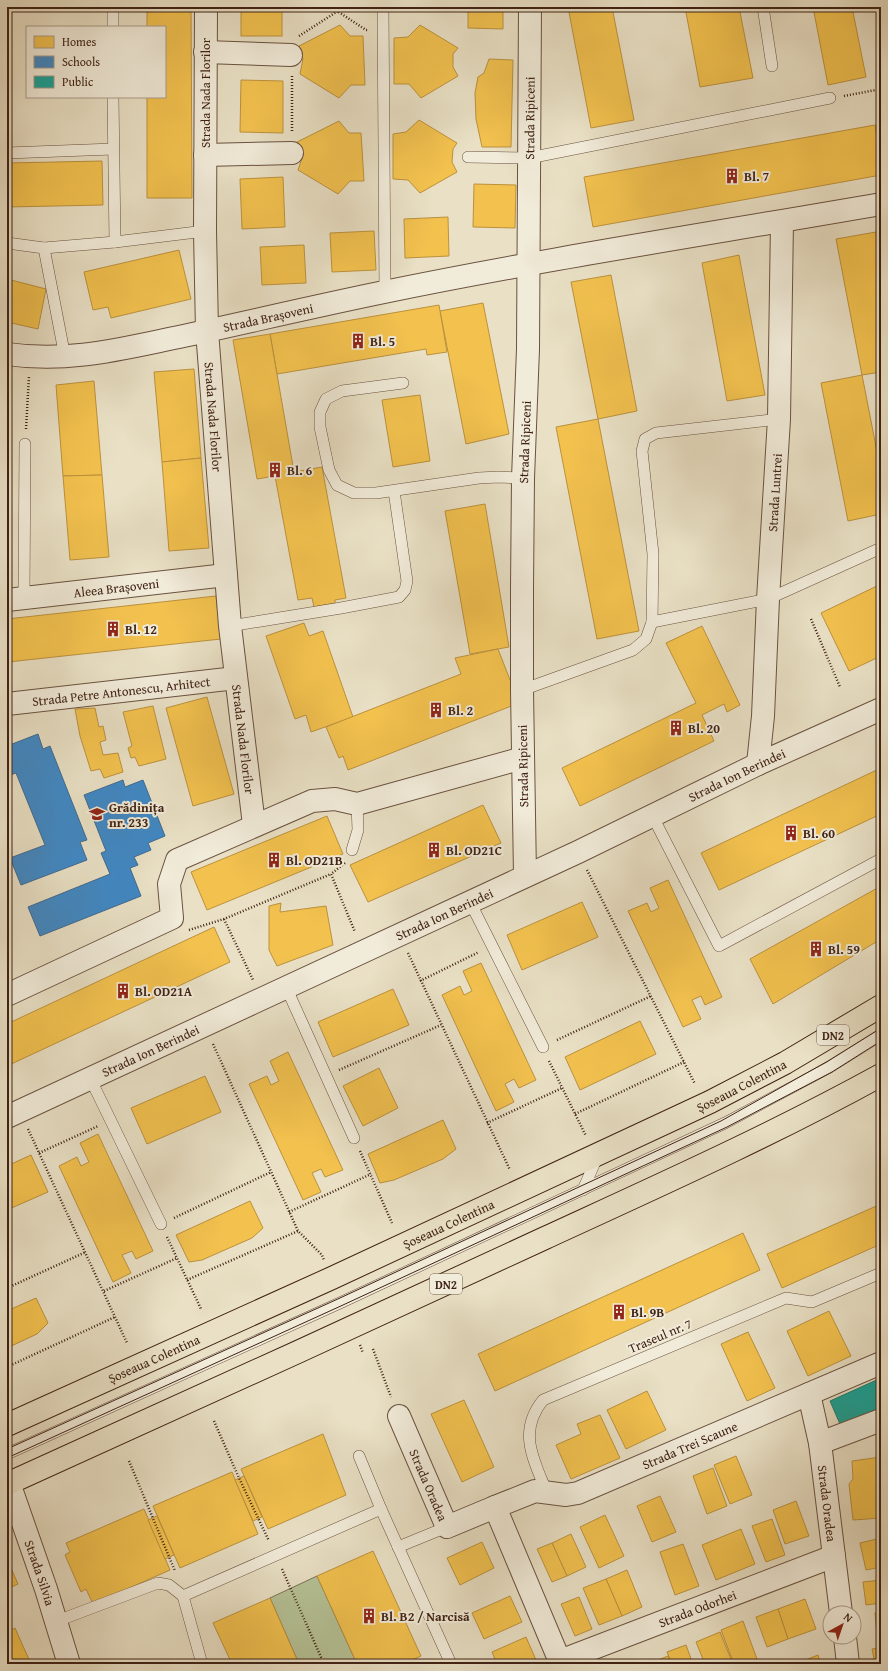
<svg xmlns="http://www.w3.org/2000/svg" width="888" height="1671" font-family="'Gentium Book Plus',serif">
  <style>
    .green { fill: #b5c296; stroke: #7a7255 }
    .homes { fill: #f2c14e; stroke: #bc913d }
    .schools { fill: #3f88c5; stroke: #3f6990 }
    .public { fill: #17a398; stroke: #237c70 }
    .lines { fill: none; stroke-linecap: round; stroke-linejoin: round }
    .service-casing { stroke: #6a5240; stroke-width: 12 }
    .minor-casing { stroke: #6a5240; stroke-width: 24 }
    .primary-casing { stroke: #3f2214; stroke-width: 24 }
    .path { stroke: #3f2214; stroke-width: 2.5; stroke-dasharray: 1 2; stroke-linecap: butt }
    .service { stroke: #f1ebd9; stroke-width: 11 }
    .minor { stroke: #f1ebd9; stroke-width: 22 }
    .primary { stroke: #e9e0c5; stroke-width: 22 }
    .tram { stroke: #3f2214; stroke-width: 1 }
    .labels { text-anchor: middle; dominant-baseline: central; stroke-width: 4; stroke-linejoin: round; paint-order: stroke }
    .shield { fill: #f1ebd9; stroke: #745e4f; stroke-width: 1 }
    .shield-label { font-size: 12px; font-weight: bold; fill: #3f2214 }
    .street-label { font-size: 13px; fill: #3f2214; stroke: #f1ebd9 }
    .poi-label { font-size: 13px; font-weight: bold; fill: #3f2214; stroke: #f1ebd9; text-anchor: start }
  </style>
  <rect width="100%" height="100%" fill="#e9e0c5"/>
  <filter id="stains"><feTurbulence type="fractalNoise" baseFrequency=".005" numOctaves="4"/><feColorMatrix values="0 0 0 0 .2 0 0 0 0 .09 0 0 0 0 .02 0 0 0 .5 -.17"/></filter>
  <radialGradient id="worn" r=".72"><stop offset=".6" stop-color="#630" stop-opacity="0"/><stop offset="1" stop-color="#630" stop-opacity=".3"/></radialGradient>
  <polygon class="green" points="317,1576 357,1664 299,1664 270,1598"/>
  <g class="homes">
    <polygon points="147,7 191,7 192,198 147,198 147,97 165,97 165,27 147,27"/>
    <rect x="241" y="7" width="41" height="29"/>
    <polygon points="468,7 503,7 503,29 468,28"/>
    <polygon points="568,7 612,7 634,120 591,128"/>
    <polygon points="685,7 739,7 753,78 700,87"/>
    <polygon points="813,7 852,7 866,77 828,85"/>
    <polygon points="340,25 350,36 363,36 365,85 351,85 339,98 300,74 303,59 299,46"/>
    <polygon points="420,25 458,48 453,54 453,67 458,76 421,98 409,84 394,84 394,38 408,37"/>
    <polygon points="489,59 513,60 511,147 482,147 476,119 475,93 478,77 484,73"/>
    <polygon points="241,80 283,81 283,133 240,132"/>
    <polygon points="419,120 457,143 453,149 452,162 457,172 420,193 408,180 393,179 393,134 406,132"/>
    <polygon points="339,121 349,133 361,133 364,181 350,181 338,194 298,170 303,155 297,142"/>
    <polygon points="875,125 881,160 881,175 593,227 584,177"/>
    <polygon points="102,161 103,205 7,207 7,163"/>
    <polygon points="283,177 285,227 242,229 240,179"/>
    <polygon points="474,184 516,185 515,228 473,227"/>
    <polygon points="448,217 449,256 405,258 404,219"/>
    <polygon points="374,231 376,270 332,272 330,233"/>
    <polygon points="876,232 881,260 881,372 862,375 836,239"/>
    <polygon points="304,245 306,283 262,285 260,247"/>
    <polygon points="179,250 191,299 111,318 108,307 93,310 84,272"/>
    <polygon points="739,255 765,395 727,401 702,263"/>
    <polygon points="611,275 637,411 598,419 571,282"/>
    <polygon points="7,279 46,289 38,329 7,322"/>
    <polygon points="483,303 509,434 466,444 440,311"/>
    <polygon points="439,305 447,352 427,355 426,349 277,374 270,334"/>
    <polygon points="270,334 294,472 322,467 346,598 335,600 335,603 314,607 312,598 298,600 275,476 257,479 233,340"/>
    <polygon points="194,369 201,458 162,462 154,372"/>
    <polygon points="862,375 881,472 881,514 848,521 821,383"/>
    <polygon points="94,381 102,475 63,476 56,385"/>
    <polygon points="420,395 430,461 393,467 382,400"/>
    <polygon points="598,419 639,631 597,639 556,427"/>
    <polygon points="201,458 209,548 169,551 162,462"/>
    <polygon points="102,475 109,557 70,560 63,476"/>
    <polygon points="485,504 509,647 470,654 445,511"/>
    <polygon points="881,584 881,656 849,671 821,613"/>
    <polygon points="216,596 221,639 8,662 7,619"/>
    <polygon points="304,623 309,636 323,631 353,717 311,732 306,715 295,719 266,636"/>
    <polygon points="702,626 740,705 727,712 724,704 702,715 714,741 580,806 562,768 696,703 666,643"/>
    <polygon points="498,649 519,703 348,770 343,756 339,758 326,727 461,674 455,658"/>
    <polygon points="207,697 234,794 193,806 166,708"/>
    <polygon points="153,706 166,759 139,766 135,757 131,758 128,748 132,746 123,712"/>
    <polygon points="95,708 99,727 103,726 106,740 100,742 103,755 118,753 123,772 104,778 100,769 91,771 80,736 75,709"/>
    <polygon points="881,768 881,814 719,890 701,853"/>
    <polygon points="483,805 501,843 368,902 350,865"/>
    <polygon points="327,816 343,854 207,910 191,872"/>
    <polygon points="668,880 722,997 705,1005 701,996 692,1000 701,1019 683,1027 628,911 647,903 651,912 659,908 650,888"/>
    <polygon points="881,886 881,939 773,1004 750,959"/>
    <polygon points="582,902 598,937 522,970 507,935"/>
    <polygon points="281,903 280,912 326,906 333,945 277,966 269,950 269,906"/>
    <polygon points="214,927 230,962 7,1066 7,1024"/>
    <polygon points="481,963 536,1080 519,1088 514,1079 505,1084 514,1102 496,1111 442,995 460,986 464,995 472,991 463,971"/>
    <polygon points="393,989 409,1025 333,1057 318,1022"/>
    <polygon points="640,1021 656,1054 580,1090 565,1057"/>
    <polygon points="288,1052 343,1170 325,1177 321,1169 312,1173 321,1192 303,1200 249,1084 267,1076 271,1085 279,1081 270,1061"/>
    <polygon points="379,1068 398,1108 363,1126 343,1086"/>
    <polygon points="205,1076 221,1112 147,1144 131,1108"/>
    <polygon points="443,1120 456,1149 443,1159 394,1180 380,1183 368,1154"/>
    <polygon points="98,1134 153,1251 136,1259 132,1251 122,1255 131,1273 113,1282 59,1166 77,1157 81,1166 89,1162 80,1143"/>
    <polygon points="31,1155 48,1192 7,1210 7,1166"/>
    <polygon points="250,1201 263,1228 252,1238 202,1260 189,1262 176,1235"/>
    <polygon points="881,1204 881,1244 782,1288 767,1254"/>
    <polygon points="743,1233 760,1270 495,1391 478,1354"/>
    <polygon points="36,1298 48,1323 37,1334 7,1348 7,1311"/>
    <polygon points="829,1311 851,1356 808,1376 787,1331"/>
    <polygon points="748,1332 775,1388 747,1401 721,1344"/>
    <polygon points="647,1391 666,1430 626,1449 607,1410"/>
    <polygon points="464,1400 494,1467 462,1482 431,1414"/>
    <polygon points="600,1415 620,1458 571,1479 556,1445 581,1434 577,1424"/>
    <polygon points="323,1434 346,1495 268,1529 241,1469"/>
    <polygon points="736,1456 752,1495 730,1504 714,1465"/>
    <polygon points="881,1457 881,1518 853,1520 849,1484 853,1479 852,1461"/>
    <polygon points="713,1468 727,1506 707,1514 693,1476"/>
    <polygon points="232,1472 258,1534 180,1568 153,1506"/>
    <polygon points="244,1476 262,1517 253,1521 235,1480"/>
    <polygon points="660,1496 676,1532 652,1542 637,1506"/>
    <polygon points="796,1501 809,1536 785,1544 773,1510"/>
    <polygon points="144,1509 170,1570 93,1604 86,1589 81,1592 65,1555 70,1552 66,1543"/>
    <polygon points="605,1515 624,1556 599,1568 580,1527"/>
    <polygon points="157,1516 174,1555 165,1559 148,1520"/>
    <polygon points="772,1519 785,1555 766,1562 752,1526"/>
    <polygon points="741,1529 755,1564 716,1580 702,1545"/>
    <polygon points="571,1534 586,1567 567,1576 552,1543"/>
    <polygon points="881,1538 881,1567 866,1570 860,1543"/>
    <polygon points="482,1542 494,1568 460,1585 447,1558"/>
    <polygon points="552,1543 567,1576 552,1582 537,1549"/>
    <polygon points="683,1544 699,1586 675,1595 660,1552"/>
    <polygon points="373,1551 421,1656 403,1664 357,1664 317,1576"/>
    <polygon points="7,1559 18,1584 7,1589"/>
    <polygon points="627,1570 642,1607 622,1616 606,1579"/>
    <polygon points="606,1579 622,1616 599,1625 583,1588"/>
    <polygon points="881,1580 881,1603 866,1605 863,1582"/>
    <polygon points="510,1596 522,1622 484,1639 472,1613"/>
    <polygon points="579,1597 592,1629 575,1636 561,1604"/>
    <polygon points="270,1598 299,1664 232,1664 213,1623"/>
    <polygon points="805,1599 816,1629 788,1639 778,1609"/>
    <polygon points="778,1609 788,1639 767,1647 756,1617"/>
    <polygon points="881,1612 881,1636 877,1636 875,1613"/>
    <polygon points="743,1621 757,1659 743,1664 734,1664 721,1630"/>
    <polygon points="15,1628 31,1664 7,1664 7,1632"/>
    <polygon points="720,1632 733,1664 705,1664 696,1642"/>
    <polygon points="526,1637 536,1660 527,1664 497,1664 492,1652"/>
    <polygon points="686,1645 693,1664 672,1664 667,1652"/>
    <polygon points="881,1648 881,1664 875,1664 872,1649"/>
    <polygon points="818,1655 821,1664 795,1664"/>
    <polygon points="668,1656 671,1664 648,1664"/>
  </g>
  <g class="schools">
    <polygon points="38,734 43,749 50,746 87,840 80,842 87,860 21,885 10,858 45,845 16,773 7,776 7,746"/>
    <polygon points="123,780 125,787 143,780 165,836 148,843 151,850 134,857 138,865 130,868 141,896 40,936 28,907 110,874 101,853 106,851 84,795"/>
  </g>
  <polygon class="public" points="881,1378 881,1414 843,1431 830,1401"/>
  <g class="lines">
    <defs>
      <g id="service">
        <polyline points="113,7 113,27"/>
        <polyline points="383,7 385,292"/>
        <polyline points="763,7 772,66"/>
        <polyline points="113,97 115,242"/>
        <polyline points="7,153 113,149"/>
        <polyline points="468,157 529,158 830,98"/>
        <polyline points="7,243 44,248 115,242 205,231"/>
        <polyline points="44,248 65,357"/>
        <polyline points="403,383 342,391 326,399 320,412 320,427 329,470 337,485 354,493 376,493 479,478 498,477 523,478"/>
        <polyline points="24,598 25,444"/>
        <polyline points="652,622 768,599 881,548"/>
        <polyline points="230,626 341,608 399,597 405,590 407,581 394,491"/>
        <polyline points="522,690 633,650 646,639 652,622 653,554 642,451 645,439 656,433 779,419"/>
        <polyline points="653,817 719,946 881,859"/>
        <polyline points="352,850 358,830 357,804"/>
        <polyline points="470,902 543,1047"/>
        <polyline points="286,987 354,1138"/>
        <polyline points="90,1078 161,1224"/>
        <polyline points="583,1190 598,1155"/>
        <polyline points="7,1454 342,1302 725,1123 830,1067 881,1035"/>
        <polyline points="359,1456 381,1509"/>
        <path d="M547,1493C534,1460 517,1432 543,1400L786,1298L812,1302L881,1273"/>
        <polyline points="398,1547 447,1527"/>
        <polyline points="183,1596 202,1664"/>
        <polyline points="57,1621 158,1583 169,1585 183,1596 381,1509 451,1664"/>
      </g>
      <g id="minor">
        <path id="s1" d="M206,7L205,231L207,331L230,626L254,825"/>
        <polyline points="205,52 291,55"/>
        <polyline points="205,155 292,153"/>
        <path id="s2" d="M7,354C68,363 120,349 179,337C248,322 316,306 384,292C549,258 715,233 881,204"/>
        <path id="s3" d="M7,600L226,575"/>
        <path id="s4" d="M7,704L236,678"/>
        <path id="s5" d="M758,764L763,716L768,599L779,419L782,222"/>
        <path id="s6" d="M525,876L522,690V588L523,478L528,349L530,7"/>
        <polyline points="7,995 172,918 169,884 177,860 312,801 335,799 357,804 523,758"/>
        <path id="s7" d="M7,1117L578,852L758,764L881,709"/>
        <path id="s8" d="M809,1394L820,1443L841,1613"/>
        <path id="s9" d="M399,1416L447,1527L495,1507L561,1664"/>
        <polyline points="820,1443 881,1420"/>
        <path id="s10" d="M9,1483L46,1589L69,1664"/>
        <path id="s11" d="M495,1507L535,1491L566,1495L578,1493L881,1363"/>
        <polyline points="845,1637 848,1664"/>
        <path id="s12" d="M560,1661L834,1556"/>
      </g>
      <g id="primary">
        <path id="s13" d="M7,1425L332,1278L710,1102L785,1063L881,1006"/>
        <path d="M7,1484C187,1403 366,1321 545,1238C658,1186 772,1135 881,1075"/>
      </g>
    </defs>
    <use href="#service" class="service-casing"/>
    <use href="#minor" class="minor-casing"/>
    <use href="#primary" class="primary-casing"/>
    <g class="path">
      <polyline points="331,7 366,30 369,30"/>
      <polyline points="299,36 344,7"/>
      <polyline points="292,76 292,133"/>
      <polyline points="844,96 881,89"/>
      <polyline points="26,429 29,376"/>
      <polyline points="811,619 840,687"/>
      <polyline points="345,863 331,874 355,932"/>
      <polyline points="587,870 695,1084"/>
      <polyline points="224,919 253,980"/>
      <polyline points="189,930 224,919 331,874"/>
      <polyline points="408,953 510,1170"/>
      <polyline points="420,981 479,952"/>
      <polyline points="557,1040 651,996"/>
      <polyline points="213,1044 298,1231 322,1255 324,1260"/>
      <polyline points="549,1061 586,1136"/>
      <polyline points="339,1070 441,1025"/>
      <polyline points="575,1114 684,1062"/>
      <polyline points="487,1123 562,1088"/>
      <polyline points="28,1129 127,1343"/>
      <polyline points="360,1151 392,1223"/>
      <polyline points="39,1153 98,1126"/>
      <polyline points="289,1212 371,1174"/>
      <polyline points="174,1218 271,1172"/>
      <polyline points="167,1237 201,1309"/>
      <polyline points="187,1280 298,1231"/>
      <polyline points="7,1288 86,1252"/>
      <polyline points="104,1291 177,1258"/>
      <polyline points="360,1345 363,1353"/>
      <polyline points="373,1349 391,1397"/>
      <polyline points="7,1367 115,1317"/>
      <polyline points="214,1421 239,1478 269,1541"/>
      <polyline points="129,1461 175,1571"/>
      <polyline points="282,1569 324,1664"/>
    </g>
    <use href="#service" class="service"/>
    <use href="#minor" class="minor"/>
    <use href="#primary" class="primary"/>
    <g class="tram">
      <polyline points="7,1449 340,1298 721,1121 828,1061 881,1028"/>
      <polyline points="7,1458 343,1305 727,1127 832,1072 881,1041"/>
    </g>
  </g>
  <defs>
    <symbol id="building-bare" viewBox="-9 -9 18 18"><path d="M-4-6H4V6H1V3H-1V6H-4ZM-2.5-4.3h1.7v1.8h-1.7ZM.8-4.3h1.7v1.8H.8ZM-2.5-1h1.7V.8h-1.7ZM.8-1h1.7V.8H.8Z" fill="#8f2418" stroke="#f1ebd9" stroke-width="2.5" paint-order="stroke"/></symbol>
    <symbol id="school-bare" viewBox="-9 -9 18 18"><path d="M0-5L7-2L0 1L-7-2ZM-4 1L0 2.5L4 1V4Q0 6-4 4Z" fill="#8f2418" stroke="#f1ebd9" stroke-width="2.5" paint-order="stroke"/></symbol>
  </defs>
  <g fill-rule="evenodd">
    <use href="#building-bare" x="721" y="165" width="22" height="22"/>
    <use href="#building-bare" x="347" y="330" width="22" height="22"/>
    <use href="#building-bare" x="264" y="459" width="22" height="22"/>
    <use href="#building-bare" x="102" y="618" width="22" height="22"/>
    <use href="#building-bare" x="425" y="699" width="22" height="22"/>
    <use href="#building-bare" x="665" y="717" width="22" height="22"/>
    <use href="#school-bare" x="86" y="803" width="22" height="22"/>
    <use href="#building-bare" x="780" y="822" width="22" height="22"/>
    <use href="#building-bare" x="423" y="839" width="22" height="22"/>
    <use href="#building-bare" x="263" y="849" width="22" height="22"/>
    <use href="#building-bare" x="805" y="938" width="22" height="22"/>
    <use href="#building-bare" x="112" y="980" width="22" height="22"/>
    <use href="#building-bare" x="608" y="1301" width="22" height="22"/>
    <use href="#building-bare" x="358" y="1605" width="22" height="22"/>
  </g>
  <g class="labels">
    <g class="shield">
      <rect x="817" y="1025" width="32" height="20" rx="3"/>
      <rect x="430" y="1274" width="32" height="20" rx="3"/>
    </g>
    <g class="shield-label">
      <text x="833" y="1035">DN2</text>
      <text x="446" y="1284">DN2</text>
    </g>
    <g class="street-label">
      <text transform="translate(205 93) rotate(-90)">Strada Nada Florilor</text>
      <text stroke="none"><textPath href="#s6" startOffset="758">Strada Ripiceni</textPath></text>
      <text stroke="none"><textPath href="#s2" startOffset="265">Strada Brașoveni</textPath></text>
      <text stroke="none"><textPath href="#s1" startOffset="410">Strada Nada Florilor</textPath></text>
      <text stroke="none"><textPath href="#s6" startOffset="434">Strada Ripiceni</textPath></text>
      <text stroke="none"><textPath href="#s5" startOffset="272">Strada Luntrei</textPath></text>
      <text stroke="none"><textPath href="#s3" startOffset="110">Aleea Brașoveni</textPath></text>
      <text stroke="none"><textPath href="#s4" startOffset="115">Strada Petre Antonescu, Arhitect</textPath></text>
      <text stroke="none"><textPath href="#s1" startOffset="734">Strada Nada Florilor</textPath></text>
      <text transform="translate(523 766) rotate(-91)">Strada Ripiceni</text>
      <text stroke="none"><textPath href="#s7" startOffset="806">Strada Ion Berindei</textPath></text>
      <text stroke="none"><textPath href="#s7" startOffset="482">Strada Ion Berindei</textPath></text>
      <text stroke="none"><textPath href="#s7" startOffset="158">Strada Ion Berindei</textPath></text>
      <text stroke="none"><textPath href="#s13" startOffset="809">Șoseaua Colentina</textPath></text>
      <text stroke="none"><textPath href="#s13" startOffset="485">Șoseaua Colentina</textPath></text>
      <text transform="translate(660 1336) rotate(-23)">Traseul nr. 7</text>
      <text stroke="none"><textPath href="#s13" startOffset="161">Șoseaua Colentina</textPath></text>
      <text stroke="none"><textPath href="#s11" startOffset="208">Strada Trei Scaune</textPath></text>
      <text stroke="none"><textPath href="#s9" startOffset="75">Strada Oradea</textPath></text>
      <text stroke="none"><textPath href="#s8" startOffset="111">Strada Oradea</textPath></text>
      <text stroke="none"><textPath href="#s10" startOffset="95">Strada Silvia</textPath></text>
      <text stroke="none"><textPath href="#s12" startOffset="147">Strada Odorhei</textPath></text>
    </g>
    <g class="poi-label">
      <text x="744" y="176">Bl. 7</text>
      <text x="370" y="341">Bl. 5</text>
      <text x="287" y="470">Bl. 6</text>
      <text x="125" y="629">Bl. 12</text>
      <text x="448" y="710">Bl. 2</text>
      <text x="688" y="728">Bl. 20</text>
      <text x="109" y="807">Grădinița<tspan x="109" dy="15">nr. 233</tspan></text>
      <text x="803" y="833">Bl. 60</text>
      <text x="446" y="850">Bl. OD21C</text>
      <text x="286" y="860">Bl. OD21B</text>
      <text x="828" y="949">Bl. 59</text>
      <text x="135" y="991">Bl. OD21A</text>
      <text x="631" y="1312">Bl. 9B</text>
      <text x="381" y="1616">Bl. B2 / Narcisă</text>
    </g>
  </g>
  <rect width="888" height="1671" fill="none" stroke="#e9e0c5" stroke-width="24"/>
  <rect x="8" y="8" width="872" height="1655" fill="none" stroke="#3f2214" stroke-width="2"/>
  <rect x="12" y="12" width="864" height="1647" fill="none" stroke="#3f2214"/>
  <rect x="26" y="26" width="140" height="72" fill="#f1ebd9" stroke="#aa9b8a"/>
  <rect x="34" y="36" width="20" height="12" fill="#f2c14e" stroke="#aa9b8a"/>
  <text x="62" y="46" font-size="12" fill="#3f2214">Homes</text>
  <rect x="34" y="56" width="20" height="12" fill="#3f88c5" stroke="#aa9b8a"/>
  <text x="62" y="66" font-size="12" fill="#3f2214">Schools</text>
  <rect x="34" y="76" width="20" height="12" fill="#17a398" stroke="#aa9b8a"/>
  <text x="62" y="86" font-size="12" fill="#3f2214">Public</text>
  <g transform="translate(842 1625) rotate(40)"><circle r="19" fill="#f1ebd9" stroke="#aa9b8a"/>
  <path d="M0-3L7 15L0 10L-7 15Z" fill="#8f2418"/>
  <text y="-6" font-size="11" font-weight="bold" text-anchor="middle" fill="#3f2214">N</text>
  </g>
  <rect width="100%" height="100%" filter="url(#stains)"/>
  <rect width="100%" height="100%" fill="url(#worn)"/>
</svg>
